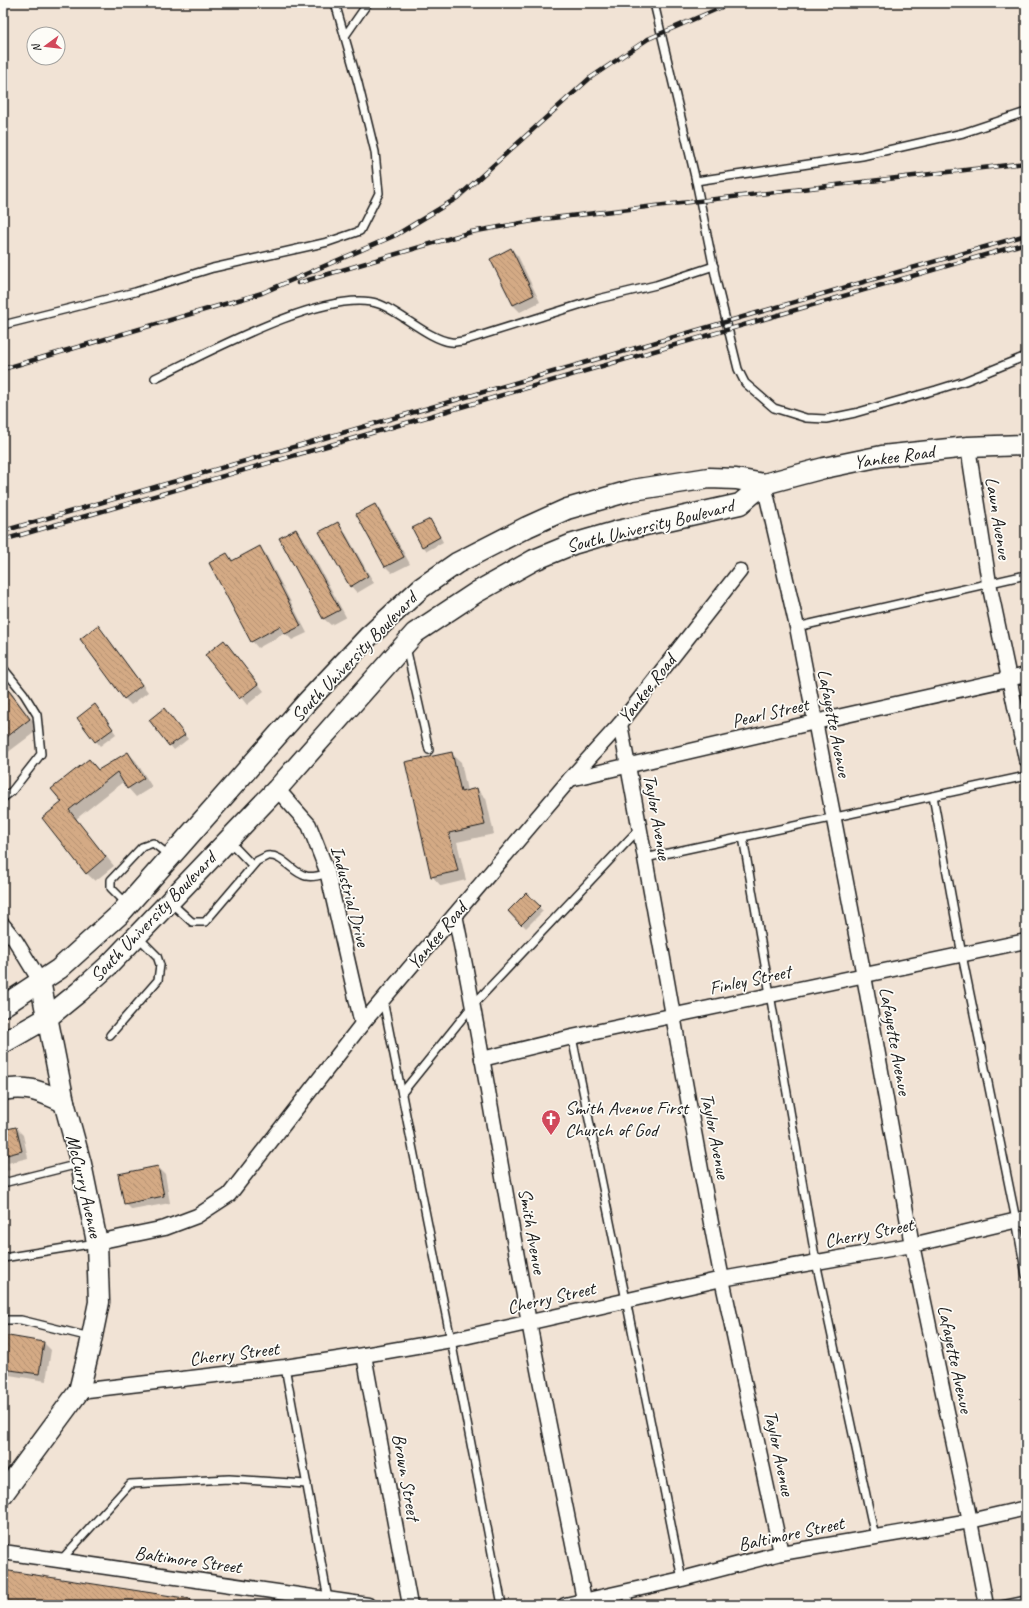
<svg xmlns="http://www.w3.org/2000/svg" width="1029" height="1608" font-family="Caveat,sans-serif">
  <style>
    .shadow { fill: #0003 }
    .building { fill: url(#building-back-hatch); stroke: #1c1c1c }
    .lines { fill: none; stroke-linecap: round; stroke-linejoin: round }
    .lane-casing { stroke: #1c1c1c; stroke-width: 10 }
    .street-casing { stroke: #1c1c1c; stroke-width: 17 }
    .secondary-casing { stroke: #1c1c1c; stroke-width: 23 }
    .lane { stroke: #fdfcf7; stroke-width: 7 }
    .street { stroke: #fdfcf7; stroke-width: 14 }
    .secondary { stroke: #fdfcf7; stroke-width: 20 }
    .rail-casing { stroke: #1c1c1c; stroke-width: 4.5 }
    .rail { stroke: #fdfcf7; stroke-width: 3; stroke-dasharray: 9; stroke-linecap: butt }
    .labels { text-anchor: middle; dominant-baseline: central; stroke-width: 3.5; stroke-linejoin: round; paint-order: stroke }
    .street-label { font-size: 19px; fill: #1c1c1c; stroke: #fdfcf7 }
    .poi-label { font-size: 19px; fill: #1c1c1c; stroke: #fdfcf7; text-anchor: start }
  </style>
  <defs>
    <pattern id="building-back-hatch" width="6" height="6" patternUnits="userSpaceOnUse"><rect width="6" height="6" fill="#d4aa85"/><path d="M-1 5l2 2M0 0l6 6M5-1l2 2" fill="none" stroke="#b59272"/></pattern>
  </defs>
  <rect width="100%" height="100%" fill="#f1e3d5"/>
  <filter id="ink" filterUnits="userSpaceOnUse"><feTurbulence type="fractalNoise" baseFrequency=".025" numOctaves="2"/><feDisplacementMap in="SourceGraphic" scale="8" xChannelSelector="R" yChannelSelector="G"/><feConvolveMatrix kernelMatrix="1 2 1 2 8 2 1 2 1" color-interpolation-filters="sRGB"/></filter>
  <g filter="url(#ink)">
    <g class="shadow">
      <polygon points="511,249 518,256 540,302 520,312 513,305 491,259"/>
      <polygon points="375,505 381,512 410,564 392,573 385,566"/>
      <polygon points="429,520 434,525 443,542 427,551 423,546"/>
      <polygon points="337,523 344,530 374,583 357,593 351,586"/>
      <polygon points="296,530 303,537 346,617 331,625 324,619 280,539"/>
      <polygon points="259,548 266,554 307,633 292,640 285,633 258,648 252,641 227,554 234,561"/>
      <polygon points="98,627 105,634 148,692 131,705 124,698"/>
      <polygon points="224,641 264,691 247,705 207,655"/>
      <polygon points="3,681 39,729 3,756"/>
      <polygon points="164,709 188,739 174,750 150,720"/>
      <polygon points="99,710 116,734 100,746 78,718"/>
      <polygon points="128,753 136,761 152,787 136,797 128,788 124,781 76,819 114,866 95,881 86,873 63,802 89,760 100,771"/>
      <polygon points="451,753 461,762 467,791 477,789 486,798 494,834 457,842 466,880 441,886 432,876"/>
      <polygon points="3,768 7,774 3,778"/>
      <polygon points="526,894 543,911 526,928 509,911"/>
      <polygon points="16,1128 23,1135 28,1158 8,1163 10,1170 3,1172 3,1132"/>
      <polygon points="158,1167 165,1174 170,1203 132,1210 125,1203"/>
      <polygon points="3,1336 44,1343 51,1350 46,1381 3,1374"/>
      <polygon points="3,1571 225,1605 3,1605"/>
    </g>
    <g class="building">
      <polygon points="511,248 534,295 513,305 490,259"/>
      <polygon points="375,504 404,557 385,567 356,514"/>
      <polygon points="430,519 440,537 422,547 412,528"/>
      <polygon points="338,522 368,576 350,587 319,532"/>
      <polygon points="296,529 340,610 323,619 279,538"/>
      <polygon points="260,546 301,626 285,634 280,626 251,642 209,563 227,553 232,561"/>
      <polygon points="98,625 142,685 124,699 80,639"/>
      <polygon points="224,640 258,684 239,699 205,655"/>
      <polygon points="3,683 30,719 3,740"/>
      <polygon points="95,704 113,729 95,742 77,718"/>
      <polygon points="164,708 185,735 169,746 149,720"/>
      <polygon points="128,752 144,778 127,789 117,772 69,810 106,857 86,874 42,818 62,802 51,789 89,759 98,770"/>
      <polygon points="452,752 461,792 477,788 485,825 449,833 458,871 431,877 405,762"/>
      <polygon points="526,893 540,906 521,925 508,911"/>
      <polygon points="16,1127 22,1151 3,1156 3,1130"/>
      <polygon points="158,1166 164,1196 124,1204 118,1174"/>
      <polygon points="3,1335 44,1342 39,1374 3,1369"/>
      <polygon points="3,1570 191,1599 191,1605 3,1605"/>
    </g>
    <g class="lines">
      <defs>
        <g id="lane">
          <polyline points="654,3 696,181 717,284 738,369 745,383 774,408 806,418 826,419 855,413 936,390 965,381 1026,356"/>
          <polyline points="345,36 368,3"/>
          <polyline points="696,181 862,156 963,133 1026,112"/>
          <polyline points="3,325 135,292 213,268 328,242 360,231 379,193 375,152 358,83 335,3"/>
          <path d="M155,378C203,355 328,286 379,304C399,311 430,340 451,342C454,343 459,341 463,341L598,299L656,285L714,266"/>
          <polyline points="797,627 1026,575"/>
          <polyline points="406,647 429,750"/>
          <polyline points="3,668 24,694 37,715 41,754 12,791 3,798"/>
          <polyline points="933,796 962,955 1016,1220 1026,1275"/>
          <polyline points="743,837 816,1262 875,1537"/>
          <polyline points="229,841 252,865"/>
          <polyline points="645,858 1026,776"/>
          <path d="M171,903L192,922H205L257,861L267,856C283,854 292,873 306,876C313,878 321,875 328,873"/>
          <polyline points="127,904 111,888 111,880 142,847 153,843 170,856"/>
          <polyline points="383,1000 451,1340 502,1605"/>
          <polyline points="110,1035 158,980 160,965 157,956 138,937"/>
          <polyline points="572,1037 626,1300 682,1579"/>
          <polyline points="402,1093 473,1005 639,829"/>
          <polyline points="3,1183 79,1164"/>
          <polyline points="3,1258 96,1243"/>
          <polyline points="3,1320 21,1320 90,1337"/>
          <polyline points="285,1367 328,1599"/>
          <polyline points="61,1560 130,1484 229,1479 307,1484"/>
          <polyline points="627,1591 629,1605"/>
          <polyline points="1002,1605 1026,1600"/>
        </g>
        <g id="street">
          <polyline points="968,447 989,583 1026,759"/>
          <polyline points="764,484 797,627 864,976 912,1245 970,1521 986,1605"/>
          <path d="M620,724C656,909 685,1095 722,1279C741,1371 761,1462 781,1553"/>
          <polyline points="570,779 815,722 1026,675"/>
          <polyline points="277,789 309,825 327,871 362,1024"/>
          <path d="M455,915C483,1050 503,1186 529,1322C546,1415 566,1507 584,1600"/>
          <polyline points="3,925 15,940 40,981"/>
          <polyline points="482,1059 572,1037 1026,941"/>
          <polyline points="97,1242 165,1228 197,1216 229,1195 362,1024 570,779 620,724 740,571"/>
          <polyline points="364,1355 410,1605"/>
          <polyline points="79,1391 285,1367 364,1355 451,1340 722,1279 912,1245 1026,1218"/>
          <polyline points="3,1552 368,1605"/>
          <polyline points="565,1605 682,1579 781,1553 970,1521 1026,1508"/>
        </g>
        <g id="secondary">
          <polyline points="3,1006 59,969 119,915 306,703 369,636 421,588 457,563 527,527 567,509 633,490 709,478 736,479 764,484"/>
          <polyline points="3,1043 47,1018 79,992 109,965 277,789 415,633 477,592 534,560 573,544 618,531 740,504 764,484 824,468 882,456 968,447 1026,445"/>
          <path d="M3,1090C29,1085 41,1092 64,1102"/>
          <polyline points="3,1494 79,1391 90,1346 99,1302 97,1242 81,1164 64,1102 40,981"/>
        </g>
      </defs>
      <use href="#lane" class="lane-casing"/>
      <use href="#street" class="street-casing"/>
      <use href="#secondary" class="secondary-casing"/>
      <use href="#lane" class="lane"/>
      <use href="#street" class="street"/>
      <use href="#secondary" class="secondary"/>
      <defs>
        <g id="rail">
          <polyline points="298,283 471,232 544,219 1026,163"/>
          <polyline points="3,369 262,293 396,235 457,198 590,78 648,39 731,3"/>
          <polyline points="3,531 1026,235"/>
          <polyline points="3,540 1026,243"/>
        </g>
      </defs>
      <use href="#rail" class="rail-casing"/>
      <use href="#rail" class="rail"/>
    </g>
  </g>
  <defs>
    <symbol id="church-pin" viewBox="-11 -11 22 30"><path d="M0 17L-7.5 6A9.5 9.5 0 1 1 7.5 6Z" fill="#d1495b" stroke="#fdfcf7"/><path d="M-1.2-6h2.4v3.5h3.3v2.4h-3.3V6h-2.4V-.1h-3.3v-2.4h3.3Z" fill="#fff"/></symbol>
  </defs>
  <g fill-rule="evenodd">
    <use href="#church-pin" x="540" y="1108" width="22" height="30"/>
  </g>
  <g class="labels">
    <g class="street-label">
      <text transform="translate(894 457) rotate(-8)">Yankee Road</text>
      <text transform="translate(998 518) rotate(81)">Lawn Avenue</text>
      <text transform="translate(650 526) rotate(-14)">South University Boulevard</text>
      <text transform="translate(354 657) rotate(-46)">South University Boulevard</text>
      <text transform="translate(647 689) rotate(-52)">Yankee Road</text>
      <text transform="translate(770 713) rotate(-13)">Pearl Street</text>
      <text transform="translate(834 723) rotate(79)">Lafayette Avenue</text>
      <text transform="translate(657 817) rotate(80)">Taylor Avenue</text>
      <text transform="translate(350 896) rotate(75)">Industrial Drive</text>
      <text transform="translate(153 917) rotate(-46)">South University Boulevard</text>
      <text transform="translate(437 936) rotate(-50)">Yankee Road</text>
      <text transform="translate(750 980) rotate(-12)">Finley Street</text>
      <text transform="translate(895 1041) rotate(80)">Lafayette Avenue</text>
      <text transform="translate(715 1136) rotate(79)">Taylor Avenue</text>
      <text transform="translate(84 1186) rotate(77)">McCurry Avenue</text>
      <text transform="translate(532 1231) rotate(80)">Smith Avenue</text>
      <text transform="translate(869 1233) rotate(-11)">Cherry Street</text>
      <text transform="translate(551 1298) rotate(-13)">Cherry Street</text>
      <text transform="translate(234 1354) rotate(-7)">Cherry Street</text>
      <text transform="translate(955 1359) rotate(78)">Lafayette Avenue</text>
      <text transform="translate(779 1453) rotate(78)">Taylor Avenue</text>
      <text transform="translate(406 1477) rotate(80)">Brown Street</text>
      <text transform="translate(791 1534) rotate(-12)">Baltimore Street</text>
      <text transform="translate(188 1560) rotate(8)">Baltimore Street</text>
    </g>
    <g class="poi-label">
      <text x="565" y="1108">Smith Avenue First<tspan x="565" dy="22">Church of God</tspan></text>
    </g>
  </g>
  <rect width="1029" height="1608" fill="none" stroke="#fdfcf7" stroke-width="16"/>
  <rect x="8" y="8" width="1013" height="1592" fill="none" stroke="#1c1c1c" stroke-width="1.5" filter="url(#ink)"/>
  <g transform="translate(46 46) rotate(255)"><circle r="19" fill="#fdfcf7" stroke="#a3a29f"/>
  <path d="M0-3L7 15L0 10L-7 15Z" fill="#d1495b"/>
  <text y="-6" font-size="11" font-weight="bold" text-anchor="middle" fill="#1c1c1c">N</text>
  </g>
</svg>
